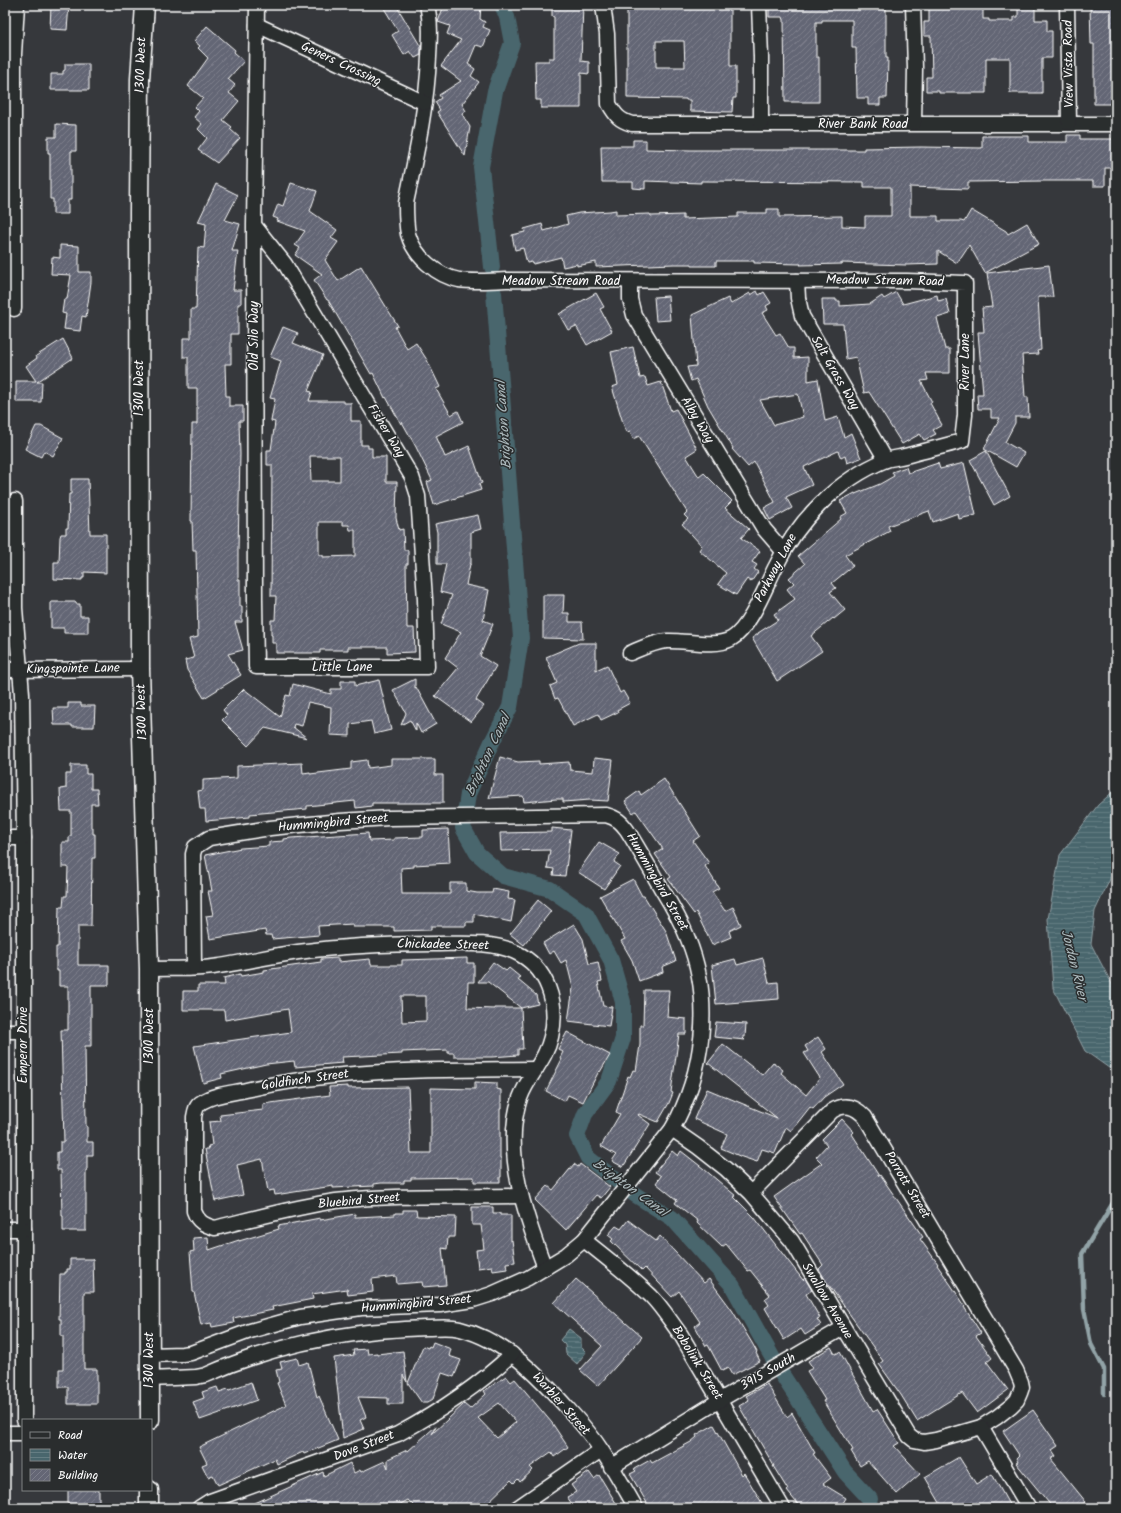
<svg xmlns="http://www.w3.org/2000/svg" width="1121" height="1513" font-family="Kalam,sans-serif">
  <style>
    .water { fill: url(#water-rules); stroke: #92a3a7 }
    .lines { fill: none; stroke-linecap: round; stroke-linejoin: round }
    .stream { stroke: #92a3a7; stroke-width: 4.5 }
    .canal { stroke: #49666d; stroke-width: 16 }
    .building { fill: url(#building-hatch); stroke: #fff; fill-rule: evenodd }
    .minor-casing { stroke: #fff; stroke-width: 17 }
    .tertiary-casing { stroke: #fff; stroke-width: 21 }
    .minor { stroke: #2a2d2e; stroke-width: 14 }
    .tertiary { stroke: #2a2d2e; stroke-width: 18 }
    .labels { text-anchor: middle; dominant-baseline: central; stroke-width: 3; stroke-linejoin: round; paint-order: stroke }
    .street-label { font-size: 13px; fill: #fff; stroke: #2a2d2e }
    .water-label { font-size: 14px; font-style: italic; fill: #adbabd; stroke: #2a2d2e }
  </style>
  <defs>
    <pattern id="water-rules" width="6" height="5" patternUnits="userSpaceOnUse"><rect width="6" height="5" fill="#49666d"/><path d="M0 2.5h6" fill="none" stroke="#647d83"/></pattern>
    <pattern id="building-hatch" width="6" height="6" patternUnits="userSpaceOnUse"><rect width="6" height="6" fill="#646675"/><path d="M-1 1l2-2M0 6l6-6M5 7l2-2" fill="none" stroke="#7b7d8a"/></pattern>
  </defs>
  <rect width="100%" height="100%" fill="#36383c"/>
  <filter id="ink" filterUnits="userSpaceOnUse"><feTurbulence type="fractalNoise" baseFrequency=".025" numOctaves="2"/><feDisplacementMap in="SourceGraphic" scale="8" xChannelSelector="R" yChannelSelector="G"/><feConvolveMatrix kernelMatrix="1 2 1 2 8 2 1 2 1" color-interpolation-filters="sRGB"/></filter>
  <g filter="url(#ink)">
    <g class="water">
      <polygon points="1116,789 1116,870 1111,877 1095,911 1091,944 1116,992 1116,1073 1085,1051 1053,988 1048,919 1060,855 1098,805"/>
      <polygon points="569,1329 581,1338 581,1347 586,1352 577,1364 566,1354 565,1345 560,1340"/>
    </g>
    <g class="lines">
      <polyline class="stream" points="1104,1394 1104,1369 1091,1344 1084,1309 1082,1254 1116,1198"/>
      <g class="canal">
        <polyline points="492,267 481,167 495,91 512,43 507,17 502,5"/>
        <polyline points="494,293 521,638 510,707 491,744 468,794 463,828 477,853 503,876 550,889 586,914 611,960 623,1002 623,1038 609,1081 585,1114 577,1136 588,1158 634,1194 672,1218 732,1285 781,1373 845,1472 870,1499"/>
      </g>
    </g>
    <g class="building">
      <polygon points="51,5 69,5 67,30 50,29"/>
      <polygon points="382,5 396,5 421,47 421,55 415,58 410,51 404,55 392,35 398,31"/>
      <polygon points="444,5 481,5 480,19 485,22 483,27 490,30 483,47 476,45 468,64 475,69 471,76 479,82 462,104 466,111 462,114 470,127 465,156 437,112 440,110 435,102 441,98 439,95 461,81 441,66 461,40 447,34 450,26 438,22"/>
      <polygon points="552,5 583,5 581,61 589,62 589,74 581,73 581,108 541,108 541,100 536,100 535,61 549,61 549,58 554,58 554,17 552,16"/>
      <path d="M627,5H730V66H736V98H733L732,112L690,111V100H686V99L627,98ZM656,41H684L685,67H656Z"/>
      <polygon points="769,5 886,5 886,58 888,58 887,98 880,98 880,105 868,105 868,98 857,98 856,48 852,48 852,20 822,20 822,22 816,22 816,57 819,57 819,102 785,102 784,20 783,17 769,17"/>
      <polygon points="929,5 983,5 983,19 989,19 989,21 1014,21 1014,17 1018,17 1018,5 1035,5 1035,20 1047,20 1047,31 1052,31 1052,58 1042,58 1042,93 1010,93 1010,58 986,58 986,93 939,93 939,91 926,91 926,77 932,77 931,36 924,36 924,22 929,22"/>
      <polygon points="1090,5 1116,5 1116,104 1094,104 1094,44 1091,44"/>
      <polygon points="207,26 235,50 234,52 244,61 228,79 235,85 229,93 239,101 223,120 232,127 230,129 240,138 217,163 198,150 207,138 198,129 202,124 194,117 199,111 195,107 203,98 188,86 208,58 198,48 200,46 194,41"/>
      <polygon points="65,64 89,64 89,90 51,90 51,74 63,74 63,71 65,70"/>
      <polygon points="56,124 76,125 76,151 71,151 71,200 68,200 68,214 53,214 53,199 50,199 50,153 48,153 48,137 56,137"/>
      <polygon points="1067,135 1080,135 1080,139 1116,139 1116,160 1112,159 1112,168 1105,168 1105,186 1093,186 1093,181 1043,181 968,182 968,189 910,187 910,216 938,216 938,221 961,221 964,222 971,210 1006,231 1008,234 1027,223 1039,244 985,273 969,245 957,263 938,251 938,264 906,265 842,263 842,264 800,265 801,264 754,263 754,261 716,261 716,266 692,266 692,264 674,264 596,267 596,262 577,266 577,264 563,267 561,257 533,264 532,262 527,263 523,248 515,250 512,235 525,232 524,229 542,224 544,231 568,224 566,216 579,213 610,211 616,210 616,215 650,214 651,216 683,215 683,219 738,217 738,213 767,213 767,209 779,209 779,217 842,216 842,226 865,227 865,216 891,216 891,187 864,187 864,182 701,181 701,183 645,181 645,189 633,188 633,182 602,182 601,146 633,146 633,140 646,140 646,149 691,150 864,150 864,148 921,147 982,148 982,136 1029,136 1029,142 1067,142"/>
      <polygon points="291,183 317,191 310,211 337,230 331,238 338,242 325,260 338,281 361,266 398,326 395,327 407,349 416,343 427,360 440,387 436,389 451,415 458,411 463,422 436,436 445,457 469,446 482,483 479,484 481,490 434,505 427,482 432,480 416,447 402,422 401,424 386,397 385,398 373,373 371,374 328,300 327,300 314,280 322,274 295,255 300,248 295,245 305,231 277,221 278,219 273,217 278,204 283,206"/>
      <polygon points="216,184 238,195 225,220 240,224 232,251 238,251 233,290 241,290 241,304 238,304 238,334 231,334 231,364 225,364 226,396 229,396 229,406 243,406 243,421 239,421 240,454 238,550 238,580 240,580 240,606 242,606 242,622 235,622 243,650 228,654 241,675 204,698 187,670 185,660 194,658 189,639 198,637 196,550 193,550 192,521 191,521 192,424 197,424 197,388 188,388 188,357 183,357 183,338 191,338 191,309 196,309 198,247 204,248 206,224 198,222"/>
      <polygon points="60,245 79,246 79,272 91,272 91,282 86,317 82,316 80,331 64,329 66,314 62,313 64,299 67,299 71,275 51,274 52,257 60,258"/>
      <polygon points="1049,265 1053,297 1038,297 1041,350 1037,351 1038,354 1022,355 1025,397 1028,397 1029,417 1015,417 1015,423 1005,442 1024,453 1016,467 984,449 1000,418 991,418 991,409 978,409 977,394 983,394 978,332 984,332 982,308 992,307 987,273"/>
      <path d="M757,291L759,295L764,292L771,303L766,306L768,310L762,313L776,335L780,333L789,348H794V358L808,357V381L818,379L825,421L838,417L844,437L851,433L861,458L847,463L845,456L841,458L838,451L804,467L812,485L786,497L792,508L770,520L764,508L775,502L754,462L748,467L732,449L733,448L708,406L696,379L691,381L687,367L696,366L692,315L728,298L731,304L750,293L751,295ZM798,394L803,417L774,425L760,400Z"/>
      <polygon points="896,292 903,304 937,295 938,301 946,299 950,314 937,318 945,349 950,349 950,373 926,373 928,380 921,381 932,402 930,403 942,425 933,430 936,434 924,440 920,434 902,444 869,392 864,393 856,357 846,359 843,324 823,324 822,299 836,299 836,301 840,301 840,306 870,304 882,296 884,299"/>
      <polygon points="596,293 604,307 600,309 612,331 587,345 576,326 568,330 559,314"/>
      <polygon points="668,296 670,320 656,321 654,297"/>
      <path d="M283,327L298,333L293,343L323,355L308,391L312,392L309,401H344V403H351V421H361V445H368V448H372V457H386V482H397L396,518L399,530L403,529L404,550H408V564H406L407,628H414L415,652L387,653V647H348V650H320V653H276V643H272V635H271V620H275L276,596H271L272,465H267V450H271L275,422L271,421L275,399L270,398L281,361L270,357ZM310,456H340V481H311ZM319,522H343V525H349L350,530H355V556L323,557V555H319Z"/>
      <polygon points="63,339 73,358 37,382 42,382 41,402 16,402 16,381 36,381 26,366 37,358 36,356"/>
      <polygon points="633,347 640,378 645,377 648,386 661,382 671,411 676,409 697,449 686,456 699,477 704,473 732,501 725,508 749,529 741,538 760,551 752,562 757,565 754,569 758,572 751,582 747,579 736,595 718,584 726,573 699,550 702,546 682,524 688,519 684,515 687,512 639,436 633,439 630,431 627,432 624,426 612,387 618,385 611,352"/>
      <polygon points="36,426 41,426 63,438 53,456 44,451 41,457 25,449"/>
      <polygon points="986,451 1010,496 994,505 970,460"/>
      <polygon points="938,463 940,469 964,463 976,515 959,519 958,513 933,522 929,511 888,526 890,531 845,555 853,566 832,583 836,588 830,592 845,610 834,619 833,618 811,636 822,651 777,681 752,638 758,634 758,633 778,620 774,614 795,599 787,589 794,583 789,578 805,564 798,556 841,519 840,517 847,513 840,501 855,493 855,494 880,484 894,476 892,472 906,467 908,473"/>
      <polygon points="71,479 88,479 90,534 106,534 106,573 84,572 84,578 82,578 82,580 54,579 54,562 59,562 60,537 61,534 66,534 66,528 68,528 69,494 71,494"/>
      <polygon points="478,515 481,529 471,532 471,564 470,564 466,585 489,590 483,620 493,624 480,656 496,666 476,700 484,706 471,722 435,696 458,668 445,658 461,632 441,624 452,595 440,592 446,564 437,564 437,532 435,524"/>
      <polygon points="543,595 564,595 563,613 569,613 569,622 582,622 583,639 543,638"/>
      <polygon points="51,602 76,602 76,604 80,604 80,616 88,616 88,633 64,633 64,628 51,628"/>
      <polygon points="579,643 596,643 596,670 607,665 620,693 623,691 630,703 617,710 618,712 601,720 598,714 573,726 558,698 555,699 550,686 557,683 546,657"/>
      <polygon points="415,679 415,688 416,687 436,724 421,733 416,723 416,731 410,720 401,725 406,713 393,690"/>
      <polygon points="379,680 391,730 374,734 371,721 350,724 350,736 330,735 331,707 308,702 302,726 294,724 293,727 307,738 265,728 248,746 222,720 227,715 223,710 244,689 280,717 286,695 290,696 293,684 331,694 331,689 341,689 341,681 355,681 355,686"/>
      <polygon points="68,703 81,703 81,706 95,706 94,727 72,727 72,725 54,725 53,708 68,708"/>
      <polygon points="500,757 518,762 539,761 539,764 569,762 570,770 593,772 594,758 613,760 608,801 590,800 563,802 563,799 556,799 524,802 523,796 489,798"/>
      <polygon points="391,759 435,759 435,775 443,775 443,803 372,803 372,806 356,808 355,801 307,806 307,809 250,814 250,817 206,821 205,809 200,809 198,791 203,790 203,780 237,778 237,766 302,763 303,773 310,772 310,774 351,769 351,762 367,760 368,768 391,765"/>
      <polygon points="71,765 86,765 86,774 91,774 91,789 97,789 98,804 91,804 91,827 93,827 93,834 95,834 95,858 92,858 91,926 78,926 78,965 109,965 109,985 91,985 91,1046 85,1046 86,1126 87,1126 87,1142 93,1142 93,1155 87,1155 87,1170 86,1170 86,1231 63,1231 63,1216 62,1216 61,1170 57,1170 57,1152 60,1152 60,1142 64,1142 61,1030 68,1030 68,986 59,986 59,971 57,971 57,969 56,969 56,947 58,947 59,907 63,907 64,896 67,896 68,867 62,867 62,842 69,842 69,836 71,836 71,811 61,811 60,789 66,788 66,774 71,774"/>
      <polygon points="664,779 700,836 693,841 709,863 705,866 719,888 712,892 725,911 733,907 741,925 729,931 731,937 712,945 696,912 694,914 668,879 671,877 655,854 663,849 636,811 633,813 625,801 639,791 641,795"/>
      <polygon points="552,828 571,830 565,876 553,875 554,869 547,868 550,850 501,851 500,833 552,832"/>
      <polygon points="448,829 450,863 414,865 414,867 401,868 402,894 450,894 450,883 466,883 466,891 477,893 492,893 493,889 509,892 508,899 515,900 511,922 474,914 474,922 466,922 466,926 431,926 431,930 394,931 394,927 353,927 353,924 318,926 319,935 272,939 271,935 266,935 265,930 210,939 206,916 213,915 208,891 212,891 205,855 241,848 269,846 269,842 284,841 284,839 291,838 368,833 369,841 394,840 394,838 423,837 423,830"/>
      <polygon points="599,842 620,854 614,862 620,866 604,889 578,872"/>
      <polygon points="633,879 642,896 644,896 666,931 676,961 662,967 663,972 639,981 632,960 621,941 625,939 600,896"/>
      <polygon points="538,900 551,911 524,945 510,934"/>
      <polygon points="574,924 583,939 589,964 598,962 602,981 598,982 603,1006 612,1007 609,1026 568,1021 573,988 566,960 561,963 554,951 549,954 543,943"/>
      <path d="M338,958V962L370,959L371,965H402V960L467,958V963H474V982H468L467,1008L494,1009V1008H521L488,982H478L493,962L506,971L509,968L520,977L518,980L536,995L538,1004L521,1008L523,1049H518V1055L492,1057H454V1053H448V1050L402,1052V1054L342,1057L343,1063L295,1067L294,1061L266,1064L221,1074L222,1078L203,1083L194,1046L291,1032L288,1009L225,1020L224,1010H183V991H198V985H225L224,978L240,974L241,976L264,972V970L321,962V959ZM401,996H426V1021L402,1022Z"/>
      <polygon points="763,958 769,983 778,982 779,999 716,1004 712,965 735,959 737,965"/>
      <polygon points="644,990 669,990 667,1017 686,1019 686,1034 679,1034 671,1092 673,1093 669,1103 658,1122 639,1114 638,1115 650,1124 623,1167 612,1161 616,1155 601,1146 620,1114 616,1112 628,1076 630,1077 633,1070 636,1071 640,1045 640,1025 643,1025"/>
      <polygon points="716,1022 746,1024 745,1037 742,1037 745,1040 714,1037"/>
      <polygon points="567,1032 610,1055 600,1072 599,1071 583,1102 568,1095 565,1101 546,1091 562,1059 560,1058 563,1052 558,1049"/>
      <polygon points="818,1037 826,1049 822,1052 843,1084 824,1097 813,1109 810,1107 791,1131 786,1127 775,1153 762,1149 757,1162 742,1157 721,1148 727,1134 694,1119 707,1089 777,1118 708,1063 723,1044 762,1075 773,1062 783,1070 781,1073 806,1095 820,1078 804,1053 808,1051 805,1046"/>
      <polygon points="475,1082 497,1083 497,1089 501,1090 501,1109 500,1109 500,1158 501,1158 501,1177 500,1177 500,1182 474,1182 474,1177 411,1178 411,1180 404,1180 404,1183 381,1183 374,1184 374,1186 333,1188 333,1186 275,1195 274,1190 268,1191 262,1159 237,1165 243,1195 215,1201 205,1149 209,1149 208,1146 212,1145 209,1122 221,1121 220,1115 263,1110 263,1104 330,1095 329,1087 348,1086 348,1088 408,1087 411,1153 431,1153 431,1088 475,1089"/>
      <polygon points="842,1119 854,1132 852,1134 879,1176 880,1175 923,1237 920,1239 938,1264 937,1265 951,1285 965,1306 964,1307 981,1333 976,1336 992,1358 987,1362 1008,1390 977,1413 962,1393 917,1421 901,1395 879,1364 883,1361 826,1281 819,1269 823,1265 802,1233 800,1234 774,1197 822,1163 816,1157 827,1145 822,1139"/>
      <polygon points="672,1151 678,1156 681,1151 704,1169 736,1196 734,1197 754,1217 803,1280 805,1278 812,1290 806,1294 820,1318 817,1319 821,1325 805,1335 801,1329 784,1340 765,1308 769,1305 765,1299 770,1295 750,1270 748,1271 726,1244 722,1247 697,1223 698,1221 675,1203 677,1200 656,1183 661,1176 655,1172"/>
      <polygon points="574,1164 578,1167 580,1164 610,1187 601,1198 596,1195 566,1230 535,1200 548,1186 553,1190"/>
      <polygon points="472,1207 493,1207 493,1213 500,1213 500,1215 511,1215 511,1241 512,1240 515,1262 506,1263 507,1269 493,1271 492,1266 478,1268 476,1250 484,1249 481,1225 472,1225"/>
      <polygon points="403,1210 416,1210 417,1216 456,1217 455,1237 448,1237 447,1249 442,1248 446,1285 423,1287 422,1282 397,1284 396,1276 372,1279 373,1292 348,1295 347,1289 312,1294 313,1299 272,1307 273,1310 233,1318 234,1323 212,1327 211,1323 201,1325 194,1292 193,1292 190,1252 194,1251 193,1238 208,1237 209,1250 239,1240 239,1241 279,1229 278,1226 320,1218 320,1220 355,1214 355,1217 357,1217 395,1215 395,1213 403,1213"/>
      <polygon points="628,1220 656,1241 660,1236 704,1283 709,1279 732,1310 752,1343 757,1352 756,1353 760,1361 732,1375 728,1368 722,1371 708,1345 706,1346 695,1326 700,1322 679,1291 672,1297 645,1268 642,1271 611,1241 613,1239 608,1235 616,1226 621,1229"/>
      <polygon points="70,1259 93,1259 94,1292 84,1292 84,1369 97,1369 97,1404 68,1404 68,1387 59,1387 59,1369 63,1369 63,1336 61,1336 61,1319 59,1319 60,1274 65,1274 65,1272 67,1272 67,1269 70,1269"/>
      <polygon points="576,1279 642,1337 598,1386 580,1370 602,1346 554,1303"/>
      <polygon points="433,1342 451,1349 449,1356 461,1360 454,1377 442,1373 433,1399 427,1403 422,1403 408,1383 423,1346 428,1348 429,1346 431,1347"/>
      <polygon points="831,1347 835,1354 840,1352 873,1411 877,1409 899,1443 894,1446 920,1474 897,1494 868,1461 860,1466 851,1451 853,1450 823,1401 825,1400 807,1371 813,1368 808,1361"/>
      <polygon points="367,1349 368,1354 377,1353 377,1354 403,1351 407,1382 403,1375 403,1404 388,1404 388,1398 358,1397 366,1417 360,1420 364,1429 343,1438 334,1358 354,1355 353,1350"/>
      <polygon points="297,1358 299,1365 308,1362 317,1397 319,1396 338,1440 304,1454 303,1452 277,1464 275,1459 218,1485 213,1475 208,1477 202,1465 207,1463 199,1447 286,1405 277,1383 279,1382 276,1370 282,1369 280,1362"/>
      <path d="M506,1376L511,1382L515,1379L552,1423L568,1447L554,1457L551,1452L530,1467L533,1470L520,1482L518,1479L514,1483L511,1480L482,1508H416L408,1500L393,1508H380L378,1503L367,1508H244L323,1472L324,1476L350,1463L354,1473L360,1470L361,1472L385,1461L388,1468V1459L407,1450L408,1451L436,1426L432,1434L464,1404L470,1409L486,1394L484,1391ZM499,1403L516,1422L497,1438L478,1418Z"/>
      <polygon points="251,1382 257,1400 200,1420 193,1402 204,1398 202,1392 217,1387 219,1392 228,1389 229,1390"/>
      <polygon points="767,1384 787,1417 792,1413 815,1453 813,1454 831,1478 823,1484 846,1498 840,1508 801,1508 787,1491 788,1490 773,1466 774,1466 739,1406 749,1400 746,1396"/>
      <polygon points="1033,1410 1058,1446 1052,1450 1056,1456 1051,1459 1086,1502 1078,1508 1053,1508 1016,1463 1018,1462 1016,1458 1019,1455 1003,1431"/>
      <polygon points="714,1425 742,1475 744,1473 765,1508 650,1508 630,1474 636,1471 634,1469 650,1460 652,1463 691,1442 697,1437 696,1435"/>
      <polygon points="959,1457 976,1484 992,1474 1011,1508 943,1508 925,1477"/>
      <polygon points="589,1472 594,1479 599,1475 619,1508 575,1508 567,1497 576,1492 571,1485"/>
      <polygon points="68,1490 99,1490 99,1505 68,1506"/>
    </g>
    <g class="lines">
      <defs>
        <g id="minor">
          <path d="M427,5C431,22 430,39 429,57C427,106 416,155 406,203C406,214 406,224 408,234C414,256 437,276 459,280C474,282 490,281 506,280L907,281L965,283V415L962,441C945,446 927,450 909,455C902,457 893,458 886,460C837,480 797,521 775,568C765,588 750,628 731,639C714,648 686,640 667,641C654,642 642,648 630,653"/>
          <path d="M603,5L607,34L609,104C616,116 619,120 632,124H1116"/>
          <polyline points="759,5 761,57 761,123"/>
          <polyline points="913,5 915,68 914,123"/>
          <polyline points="1067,5 1069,123"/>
          <polyline points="257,25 425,103"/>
          <polyline points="254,225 285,264 412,477 418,496 425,599 427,667 256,667 255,600 254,225 257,5"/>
          <polyline points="630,281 630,299 634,315 764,529 783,551"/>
          <polyline points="797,281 798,298 802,316 886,460"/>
          <polyline points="14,309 14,54 17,5"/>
          <polyline points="15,501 15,608 22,694 24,838 24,1420"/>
          <polyline points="5,670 140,669"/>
          <polyline points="5,838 24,838"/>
          <path d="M149,969C170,968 192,970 213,967C242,963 270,956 298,952C343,946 388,944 434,944C460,944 491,941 515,952C548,967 559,1004 551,1037C546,1060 528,1076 520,1098C502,1152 526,1217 545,1268"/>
          <polyline points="5,1031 23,1031"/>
          <path d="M672,1129L698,1147L726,1169L751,1193L792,1241L909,1436L914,1440L924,1442L936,1440L981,1427L997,1417L1011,1406L1017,1400L1020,1393L1022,1387L1021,1382L1016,1370L865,1117C855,1106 845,1103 832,1111L751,1193"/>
          <path d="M521,1196C460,1197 397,1194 336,1201C295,1207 255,1218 215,1228C204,1225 198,1222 194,1211V1117C195,1111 196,1105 202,1102C214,1094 232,1093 246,1090C341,1068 438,1070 536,1069"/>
          <polyline points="5,1229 24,1229"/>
          <path d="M584,1240C607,1258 630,1276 651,1296C662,1307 671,1322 681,1335L783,1508"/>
          <path d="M149,1355L182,1354L191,1353L250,1331L300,1317L361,1308L440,1305L473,1300L492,1294L528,1278L566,1255L584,1240L672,1129C704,1073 713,1000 688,939C681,921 671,904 661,888C650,869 639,849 627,830C621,822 617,818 606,815L389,818L340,821L270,828L209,838L195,847L193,854L194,968"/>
          <path d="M150,1379L196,1377L206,1375C255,1353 306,1340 360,1333C382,1330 404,1329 426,1328C437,1328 449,1326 460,1329C505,1340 540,1377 570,1411C581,1423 593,1437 602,1451C614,1469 625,1489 636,1508"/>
          <polyline points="981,1427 1029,1508"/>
          <polyline points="5,1433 23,1433"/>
          <polyline points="611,1467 720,1400 843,1328"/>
          <path d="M199,1508L210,1501L398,1434C437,1413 480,1384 512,1354"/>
          <polyline points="517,1508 601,1450"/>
        </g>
        <g id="tertiary">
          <polyline points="145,5 140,79 139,213 140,669 149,969 150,1420"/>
          <polyline points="149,1508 149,1490"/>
        </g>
      </defs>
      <use href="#minor" class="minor-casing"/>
      <use href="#tertiary" class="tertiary-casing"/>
      <use href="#minor" class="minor"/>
      <use href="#tertiary" class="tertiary"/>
    </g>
  </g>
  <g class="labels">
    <g class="street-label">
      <text transform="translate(341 64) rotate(25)">Geners Crossing</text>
      <text transform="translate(1069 64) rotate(-91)">View Vista Road</text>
      <text transform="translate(141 65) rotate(-88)">1300 West</text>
      <text x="863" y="124">River Bank Road</text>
      <text x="561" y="281">Meadow Stream Road</text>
      <text transform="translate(885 281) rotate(1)">Meadow Stream Road</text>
      <text transform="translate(254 336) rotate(-90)">Old Silo Way</text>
      <text transform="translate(965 362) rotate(-90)">River Lane</text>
      <text transform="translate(835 373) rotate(60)">Salt Grass Way</text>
      <text transform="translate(139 388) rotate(-90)">1300 West</text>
      <text transform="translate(697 420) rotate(59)">Alby Way</text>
      <text transform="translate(386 431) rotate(59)">Fisher Way</text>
      <text transform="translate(776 568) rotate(-62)">Parkway Lane</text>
      <text x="342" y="667">Little Lane</text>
      <text transform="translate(73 669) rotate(-1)">Kingspointe Lane</text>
      <text transform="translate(142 712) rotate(-92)">1300 West</text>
      <text transform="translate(333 823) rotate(-5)">Hummingbird Street</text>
      <text transform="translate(657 882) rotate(60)">Hummingbird Street</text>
      <text transform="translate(443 945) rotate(1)">Chickadee Street</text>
      <text transform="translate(149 1036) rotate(-90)">1300 West</text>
      <text transform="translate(23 1045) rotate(-90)">Emperor Drive</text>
      <text transform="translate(305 1080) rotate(-8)">Goldfinch Street</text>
      <text transform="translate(907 1185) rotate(59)">Parrott Street</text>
      <text transform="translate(359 1201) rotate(-5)">Bluebird Street</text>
      <text transform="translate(827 1301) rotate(59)">Swallow Avenue</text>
      <text transform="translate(416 1304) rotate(-5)">Hummingbird Street</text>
      <text transform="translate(149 1360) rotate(-90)">1300 West</text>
      <text transform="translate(697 1363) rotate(58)">Bobolink Street</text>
      <text transform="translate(768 1372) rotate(-30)">3915 South</text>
      <text transform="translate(561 1404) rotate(48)">Warbler Street</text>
      <text transform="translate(364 1446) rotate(-21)">Dove Street</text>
    </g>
    <g class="water-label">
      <text transform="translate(504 425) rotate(-94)">Brighton Canal</text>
      <text transform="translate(488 755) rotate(-65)">Brighton Canal</text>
      <text transform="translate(1074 965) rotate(76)">Jordan River</text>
      <text transform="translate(630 1188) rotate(36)">Brighton Canal</text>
    </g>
  </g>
  <rect width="1121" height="1513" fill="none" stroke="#2a2d2e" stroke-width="20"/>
  <rect x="10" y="10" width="1101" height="1493" fill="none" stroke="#fff" stroke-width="1.5" filter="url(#ink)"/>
  <rect x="22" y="1419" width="130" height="72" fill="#2a2d2e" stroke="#7f8182"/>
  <rect x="30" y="1432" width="20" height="6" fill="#2a2d2e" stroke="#7f8182"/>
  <text x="58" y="1439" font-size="12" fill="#ffffff">Road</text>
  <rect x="30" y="1449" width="20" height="12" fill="url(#water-rules)" stroke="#7f8182"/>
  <text x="58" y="1459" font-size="12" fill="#ffffff">Water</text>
  <rect x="30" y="1469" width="20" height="12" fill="url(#building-hatch)" stroke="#7f8182"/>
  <text x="58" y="1479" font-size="12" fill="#ffffff">Building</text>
</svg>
